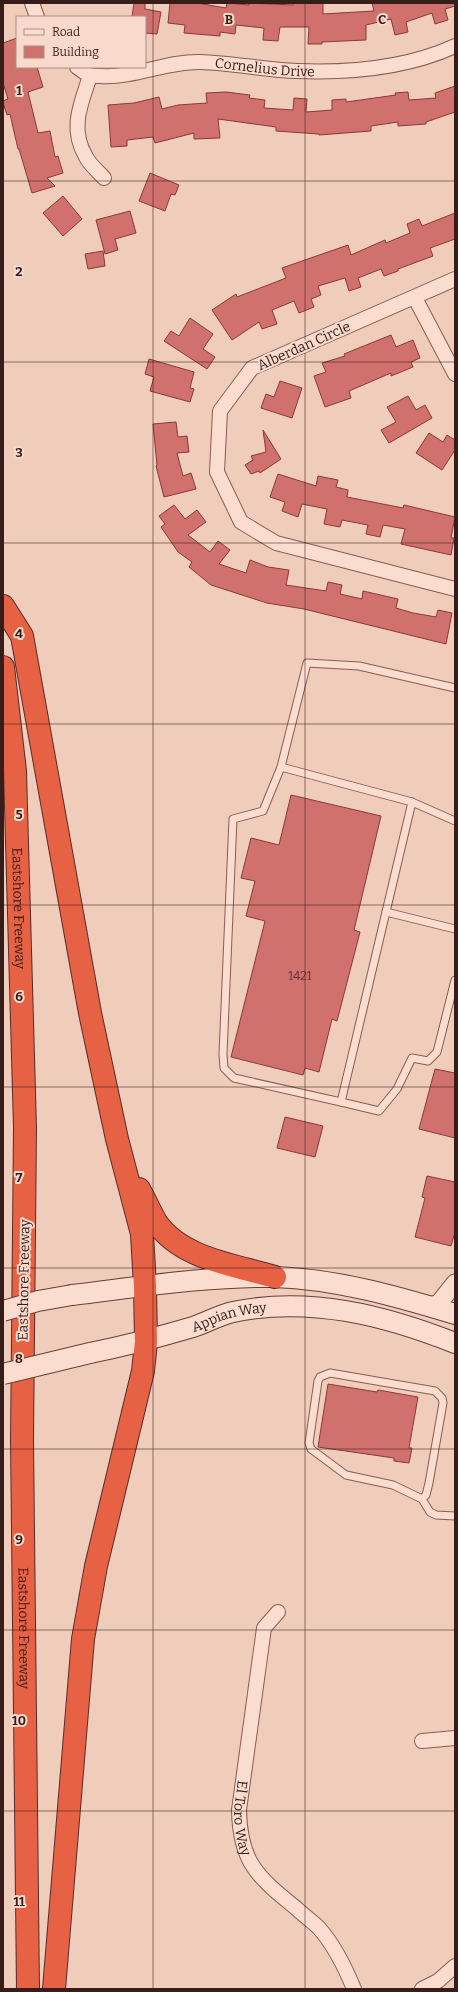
<svg xmlns="http://www.w3.org/2000/svg" width="458" height="1992" font-family="Bitter,serif">
  <style>
    .building { fill: #d1716e; stroke: #893938 }
    .lines { fill: none; stroke-linecap: round; stroke-linejoin: round }
    .service-casing { stroke: #895c54; stroke-width: 9 }
    .minor-casing { stroke: #895c54; stroke-width: 16 }
    .tertiary-casing { stroke: #895c54; stroke-width: 19 }
    .secondary-casing { stroke: #6a3e38; stroke-width: 22 }
    .motorway-casing { stroke: #562d29; stroke-width: 24 }
    .service { stroke: #fbddcf; stroke-width: 7 }
    .minor { stroke: #fbddcf; stroke-width: 14 }
    .tertiary { stroke: #fbddcf; stroke-width: 17 }
    .secondary { stroke: #fbddcf; stroke-width: 20 }
    .motorway { stroke: #e76144; stroke-width: 22 }
    .secondary-bridge-casing { stroke: #6a3e38; stroke-width: 22; stroke-linecap: butt }
    .secondary-bridge { stroke: #fbddcf; stroke-width: 20 }
    .grid { fill: none; stroke: #371d1a; stroke-width: 1; stroke-opacity: 0.55 }
    .labels { text-anchor: middle; dominant-baseline: central; stroke-width: 4; stroke-linejoin: round; paint-order: stroke }
    .number-label { font-size: 12px; fill: #5e322f }
    .street-label { font-size: 14px; fill: #371d1a; stroke: #f7dacb }
    .grid-label { font-size: 13px; text-anchor: middle; font-weight: bold; fill: #371d1a; stroke: #f7dacb; stroke-width: 4; stroke-linejoin: round; paint-order: stroke }
  </style>
  <rect width="100%" height="100%" fill="#f0ccbb"/>
  <g class="building">
    <polygon points="134,3 145,3 145,9 161,12 157,34 145,33 145,17 132,17"/>
    <polygon points="170,3 197,3 226,8 227,3 249,5 249,3 293,5 293,3 323,3 323,14 374,11 372,3 455,3 455,6 445,9 448,20 435,24 432,13 406,22 408,32 395,35 391,19 366,25 366,40 322,42 322,44 308,44 309,27 280,27 278,41 263,40 264,28 236,25 235,34 220,32 220,36 184,33 185,25 168,23"/>
    <polygon points="17,38 17,67 37,67 43,87 28,92 38,133 50,131 55,157 58,156 63,173 47,178 55,186 32,193 19,149 18,149 10,114 7,115 3,103 3,101 8,99 3,83 3,43"/>
    <polygon points="455,86 455,112 426,122 426,124 398,126 398,122 371,126 371,131 319,135 319,134 276,131 276,127 218,119 220,138 194,139 194,133 155,143 153,137 127,140 127,146 111,147 108,105 134,103 159,97 162,109 178,105 207,103 206,93 226,92 250,95 249,98 265,100 264,108 293,110 294,98 307,99 306,112 332,110 332,100 346,99 346,102 396,95 395,93 408,92 409,100 436,98 435,93"/>
    <polygon points="150,173 179,185 175,195 171,194 165,211 139,201"/>
    <polygon points="63,196 82,219 63,236 43,213"/>
    <polygon points="130,211 136,233 115,239 118,250 105,254 96,220"/>
    <polygon points="455,213 455,239 430,248 433,256 398,269 398,271 384,276 381,269 358,278 361,287 349,291 345,278 318,286 321,295 311,299 314,307 299,313 294,301 272,310 277,324 262,329 259,322 232,340 212,310 236,294 237,297 286,278 282,268 348,245 351,255 385,240 386,243 410,233 407,224 419,219 422,226"/>
    <polygon points="103,251 105,266 88,269 85,254"/>
    <polygon points="190,318 213,334 203,349 215,357 207,369 164,341 171,331 179,336"/>
    <polygon points="391,335 396,347 413,340 420,358 411,362 413,367 391,376 391,373 349,391 351,398 325,407 314,376 326,372 322,363 345,356 344,354"/>
    <polygon points="149,359 194,372 190,388 194,389 190,402 150,391 154,377 145,374"/>
    <polygon points="280,381 302,388 292,418 261,408 266,394 274,397"/>
    <polygon points="408,396 416,410 425,405 432,418 389,443 381,430 396,422 387,407"/>
    <polygon points="176,422 178,437 187,436 189,452 177,453 183,476 191,473 196,489 164,497 156,466 157,465 153,424"/>
    <polygon points="263,430 281,459 260,473 259,471 251,474 245,465 253,460 251,456 266,452"/>
    <polygon points="429,433 443,442 447,435 455,440 455,450 442,470 416,453"/>
    <polygon points="278,474 316,486 318,476 338,480 336,487 348,490 347,497 403,508 404,505 455,517 451,538 454,538 451,555 401,544 405,529 383,525 380,537 366,534 368,525 342,520 340,527 324,524 327,509 302,504 298,517 282,511 285,502 270,497"/>
    <polygon points="174,505 185,519 197,510 206,522 188,535 210,552 218,541 230,550 219,564 246,573 250,560 268,567 289,570 286,585 326,591 328,582 342,585 340,594 362,599 363,591 398,599 396,608 413,613 436,617 438,610 452,613 446,644 304,609 267,603 211,585 189,567 192,562 178,552 161,527 165,524 159,516"/>
    <polygon points="291,795 381,816 354,930 360,932 337,1021 332,1019 319,1072 305,1068 303,1075 231,1057 265,921 246,916 255,881 241,878 251,838 279,845"/>
    <polygon points="435,1069 455,1073 455,1138 419,1129"/>
    <polygon points="285,1117 323,1126 315,1157 277,1148"/>
    <polygon points="427,1176 455,1182 455,1232 451,1246 415,1237 425,1198 422,1197"/>
    <polygon points="328,1384 377,1392 378,1390 418,1397 409,1448 412,1448 409,1463 394,1461 394,1458 318,1447"/>
  </g>
  <g class="lines">
    <defs>
      <g id="service">
        <polyline points="281,767 412,802 455,821"/>
        <polyline points="412,802 341,1102 234,1078 224,1068 223,1054 233,819 263,811 281,767 307,663 359,666 455,688"/>
        <polyline points="386,912 455,929"/>
        <polyline points="341,1102 379,1111 397,1089 412,1058 428,1061 437,1052 455,980"/>
        <polyline points="422,1499 426,1495 429,1483 443,1403 442,1398 435,1391 330,1373 320,1377 318,1381 309,1443 311,1449 346,1475 393,1485 422,1499 430,1512 436,1515 455,1516"/>
      </g>
      <g id="minor">
        <polyline points="32,3 37,17"/>
        <path id="s1" d="M77,67C81,70 85,73 89,75C93,76 98,76 101,76C135,78 167,61 200,62C233,63 265,70 297,71C349,73 407,68 455,46"/>
        <path d="M90,76C81,104 69,128 86,157C90,165 98,171 104,178"/>
        <polyline points="455,279 252,368 220,411 217,472 241,522 276,543 455,589"/>
        <polyline points="415,298 455,374"/>
        <path id="s2" d="M278,1612L264,1628L239,1810C240,1863 258,1877 296,1908C303,1915 312,1921 319,1928C335,1946 345,1967 354,1989"/>
        <polyline points="422,1741 455,1738"/>
        <polyline points="422,1989 438,1981 455,1966"/>
      </g>
      <polyline id="tertiary" points="430,1306 439,1303 455,1283"/>
      <g id="secondary">
        <path d="M72,1295C139,1287 207,1276 274,1277C336,1279 396,1296 455,1314"/>
        <path id="s3" d="M90,1353C125,1346 159,1337 193,1327C206,1323 219,1315 233,1312C309,1296 384,1315 455,1343"/>
      </g>
      <g id="motorway">
        <polyline points="3,606 22,636 90,1013 117,1139 142,1234 145,1286 146,1342 143,1371 96,1566 83,1639 54,1989"/>
        <path id="s4" d="M3,667L15,771L25,1128L22,1440L28,1989"/>
        <path d="M139,1189C145,1200 150,1211 156,1222C181,1259 235,1265 275,1277"/>
      </g>
    </defs>
    <use href="#service" class="service-casing"/>
    <use href="#minor" class="minor-casing"/>
    <use href="#tertiary" class="tertiary-casing"/>
    <use href="#secondary" class="secondary-casing"/>
    <use href="#motorway" class="motorway-casing"/>
    <use href="#service" class="service"/>
    <use href="#minor" class="minor"/>
    <use href="#tertiary" class="tertiary"/>
    <use href="#secondary" class="secondary"/>
    <use href="#motorway" class="motorway"/>
    <defs>
      <g id="secondary-bridge">
        <polyline points="3,1311 38,1301 72,1295"/>
        <polyline points="3,1374 90,1353"/>
      </g>
    </defs>
    <use href="#secondary-bridge" class="secondary-bridge-casing"/>
    <use href="#secondary-bridge" class="secondary-bridge"/>
  </g>
  <path class="grid" d="M153,3V1989M305,3V1989M3,181H455M3,362H455M3,543H455M3,724H455M3,905H455M3,1087H455M3,1268H455M3,1449H455M3,1630H455M3,1811H455"/>
  <g class="labels">
    <g class="number-label">
      <text x="300" y="976">1421</text>
    </g>
    <g class="street-label">
      <text stroke="none"><textPath href="#s1" startOffset="192">Cornelius Drive</textPath></text>
      <text transform="translate(304 346) rotate(-24)">Alberdan Circle</text>
      <text stroke="none"><textPath href="#s4" startOffset="242">Eastshore Freeway</textPath></text>
      <text transform="translate(24 1280) rotate(-89)">Eastshore Freeway</text>
      <text stroke="none"><textPath href="#s3" startOffset="144">Appian Way</textPath></text>
      <text stroke="none"><textPath href="#s4" startOffset="962">Eastshore Freeway</textPath></text>
      <text stroke="none"><textPath href="#s2" startOffset="213">El Toro Way</textPath></text>
    </g>
  </g>
  <g class="grid-label">
    <text x="229" y="24">B</text>
    <text x="382" y="24">C</text>
    <text x="19" y="95">1</text>
    <text x="19" y="276">2</text>
    <text x="19" y="457">3</text>
    <text x="19" y="638">4</text>
    <text x="19" y="819">5</text>
    <text x="19" y="1001">6</text>
    <text x="19" y="1182">7</text>
    <text x="19" y="1363">8</text>
    <text x="19" y="1544">9</text>
    <text x="19" y="1725">10</text>
    <text x="19" y="1906">11</text>
  </g>
  <rect width="458" height="1992" fill="none" stroke="#371d1a" stroke-width="8"/>
  <rect x="16" y="16" width="130" height="52" fill="#f7dacb" stroke="#aa8e84"/>
  <rect x="24" y="29" width="20" height="6" fill="#fbddcf" stroke="#aa8e84"/>
  <text x="52" y="36" font-size="12" fill="#371d1a">Road</text>
  <rect x="24" y="46" width="20" height="12" fill="#d1716e" stroke="#aa8e84"/>
  <text x="52" y="56" font-size="12" fill="#371d1a">Building</text>
</svg>
